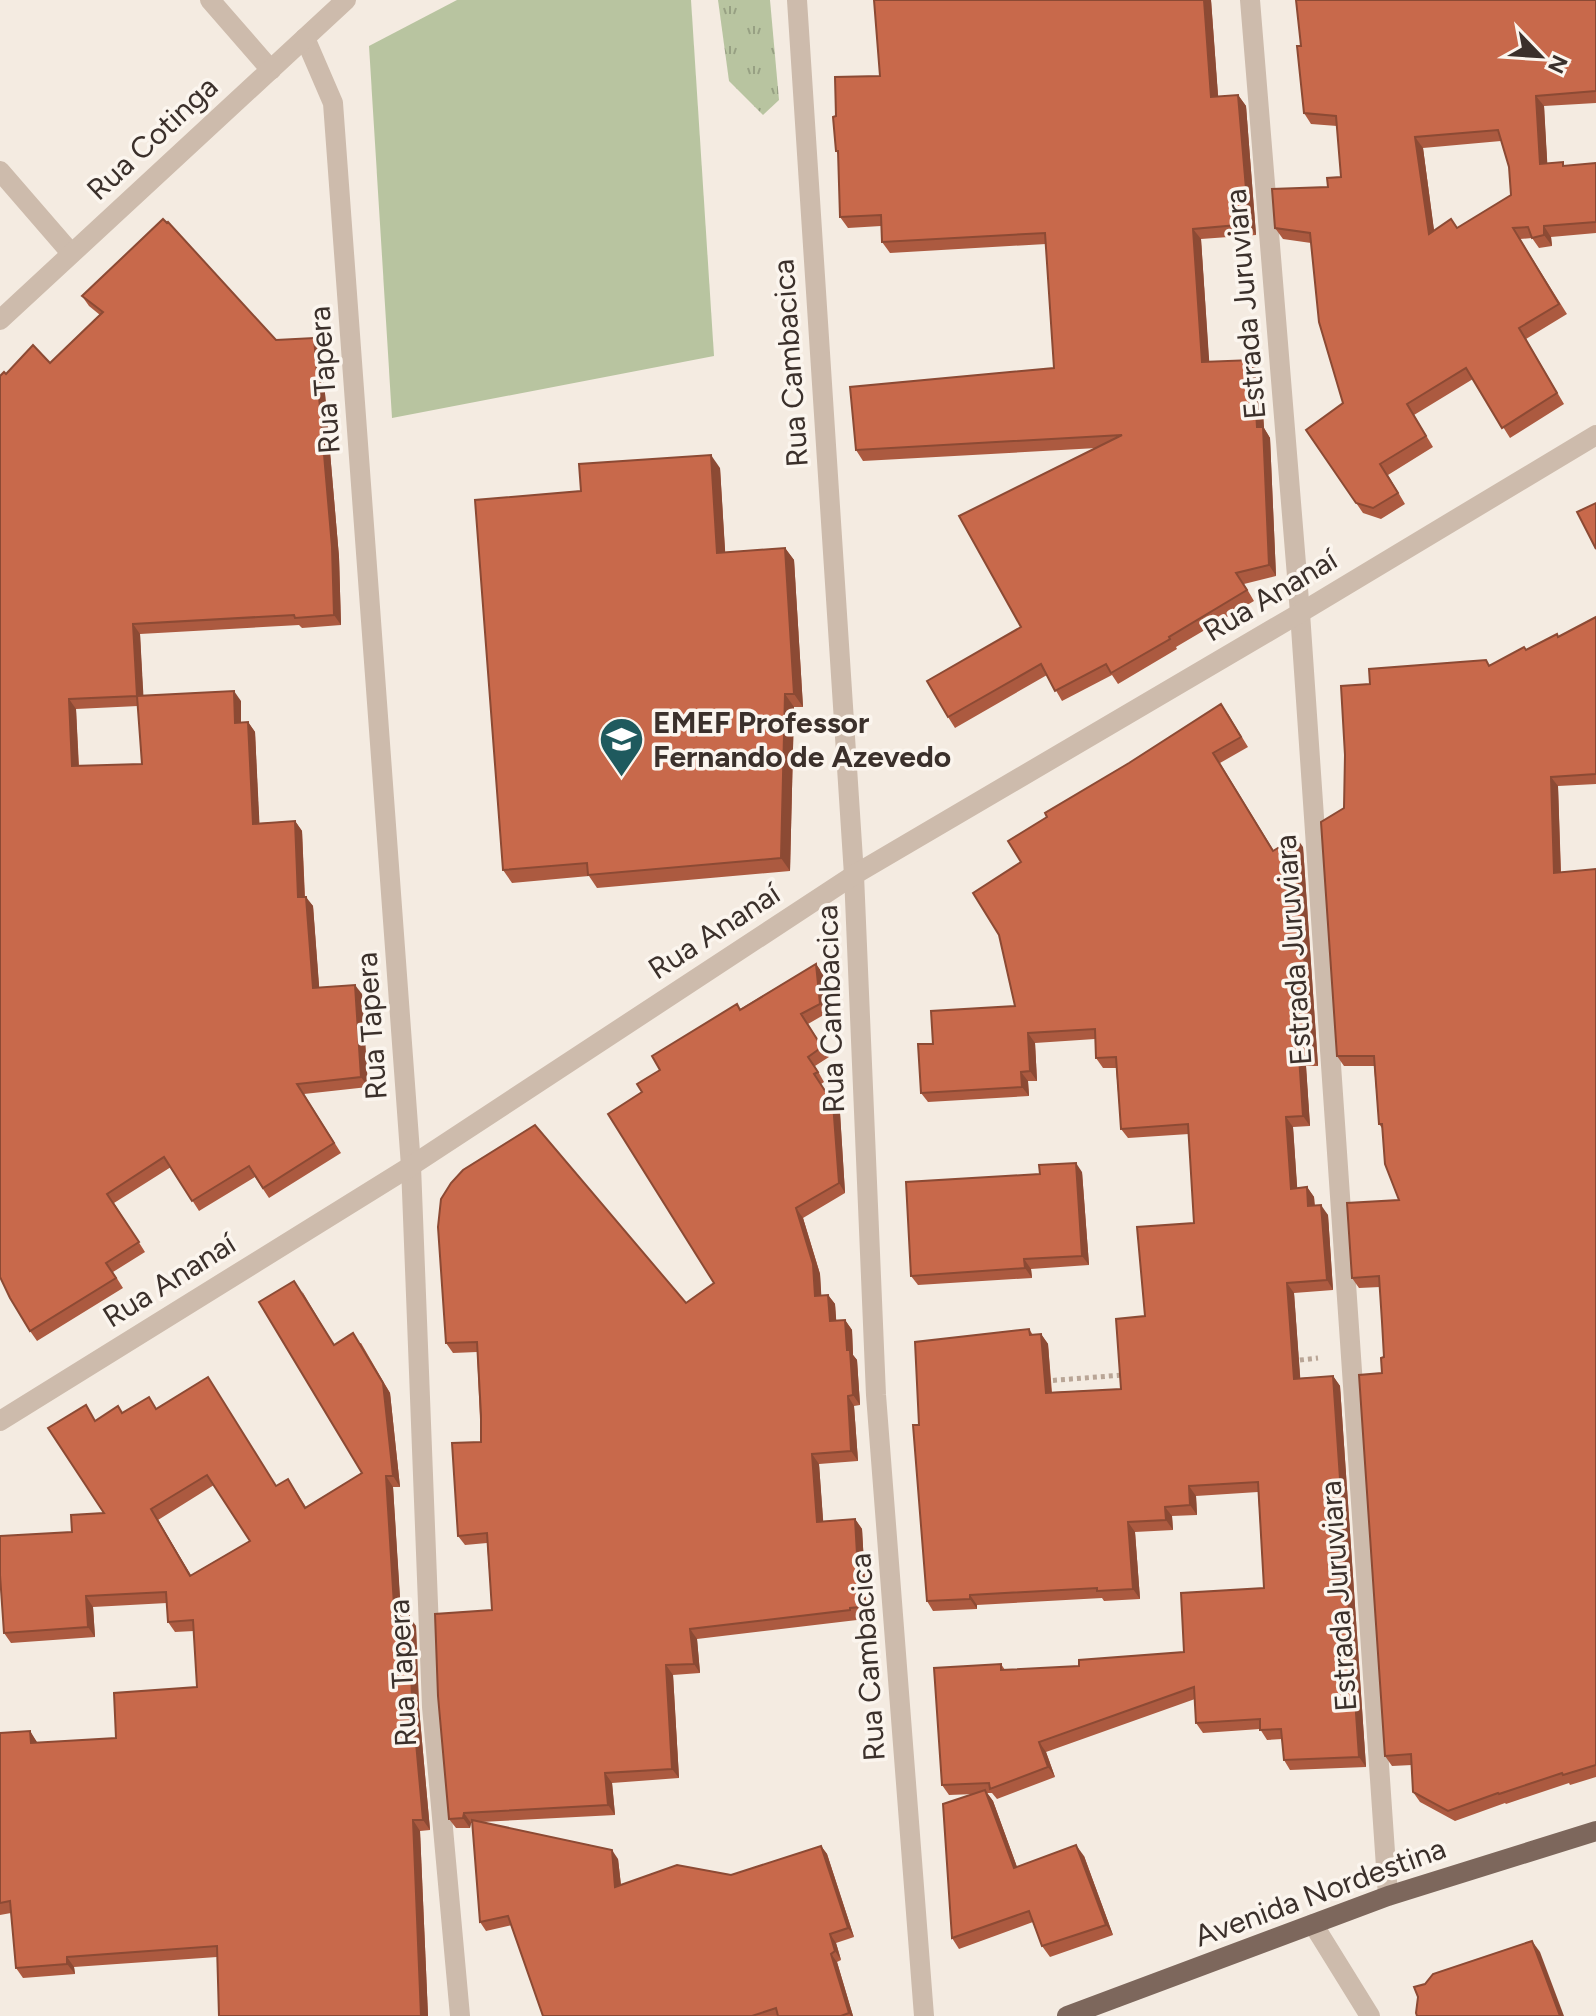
<svg xmlns="http://www.w3.org/2000/svg" width="1596" height="2016" font-family="Figtree,sans-serif">
  <style>
    .park { fill: url(#park-tufts) }
    .pitch { fill: #b8c4a0 }
    .lines { fill: none; stroke-linecap: round; stroke-linejoin: round }
    .path { stroke: #b9a596; stroke-width: 5; stroke-dasharray: 4 4; stroke-linecap: butt }
    .minor { stroke: #cdbbac; stroke-width: 20 }
    .major { stroke: #7d675c; stroke-width: 20 }
    .wall { fill: #ac5a40; fill-rule: evenodd }
    .shaded-wall { fill: #8c4a34 }
    .building { fill: #c8694b; stroke: #8c4a34; stroke-width: 2; fill-rule: evenodd }
    .labels { text-anchor: middle; dominant-baseline: central; stroke-width: 7; stroke-linejoin: round; paint-order: stroke }
    .street-label { font-size: 30px; fill: #3b302b; stroke: #fbf5ee }
    .poi-label { font-size: 30px; font-weight: bold; fill: #3b302b; stroke: #fbf5ee; text-anchor: start }
  </style>
  <defs>
    <pattern id="park-tufts" width="24" height="20" patternUnits="userSpaceOnUse" patternTransform="scale(2)"><rect width="24" height="20" fill="#b8c4a0"/><path d="M3 7l-1-3M5 7V3M7 7l1-3M15 17l-1-3M17 17v-4M19 17l1-3" fill="none" stroke="#97a083"/></pattern>
  </defs>
  <rect width="100%" height="100%" fill="#f4ebe1"/>
  <polygon class="park" points="718,0 770,0 779,100 763,115 729,81"/>
  <polygon class="pitch" points="457,0 691,0 714,356 392,418 369,46"/>
  <g class="lines">
    <g class="path">
      <polyline points="1292,1361 1318,1358"/>
      <polyline points="1045,1381 1123,1375"/>
    </g>
    <g class="minor">
      <polyline points="210,0 271,70"/>
      <polyline points="797,0 854,875 876,1395 924,2016"/>
      <polyline points="1250,0 1300,613 1388,1896"/>
      <polyline points="305,38 333,103 411,1166 432,1707 460,2016"/>
      <polyline points="0,171 71,253"/>
      <polyline points="0,320 346,0"/>
      <polyline points="0,1421 411,1166 854,875 1300,613 1596,435"/>
      <polyline points="1313,1924 1370,2016"/>
    </g>
    <polyline class="major" points="1067,2016 1388,1896 1596,1831"/>
  </g>
  <g class="wall">
    <polygon points="874,0 1211,0 1218,97 1238,95 1246,106 1256,235 1201,239 1209,362 1253,360 1260,370 1264,428 1270,438 1276,576 1244,584 1254,601 1176,647 1177,649 1118,684 1112,675 1062,701 1047,675 955,728 948,717 1021,627 1097,448 863,461 856,450 1054,368 1046,244 890,253 882,242 881,226 848,228 840,217 838,154 836,151 836,116 880,76"/>
    <path d="M1596,0V103L1544,106L1547,163L1565,166L1596,163V233L1551,237L1552,246L1539,248L1532,238L1520,239L1567,314L1526,339L1564,404L1510,438L1473,379L1414,415L1433,447L1388,475L1405,504L1381,519L1363,513L1306,430L1343,403L1311,243L1283,239L1275,228L1341,177L1337,126L1311,124L1304,113L1301,46ZM1501,141L1509,167L1511,195L1458,228L1434,231L1423,148Z"/>
    <path d="M82,296L276,340L314,338L321,347L339,557L341,625L302,628L299,625L140,634L143,696L241,701V723L248,722L255,732L259,823L295,821L302,831L305,897L313,906L319,987L362,994L368,1087L304,1094L341,1153L269,1198L255,1177L199,1211L171,1167L114,1203L145,1252L113,1272L123,1288L37,1341L30,1331L6,374L50,363L100,315L89,306ZM138,706L142,764L79,766L76,709Z"/>
    <polygon points="720,468 725,552 785,548 794,560 803,707 794,707 790,871 597,888 589,876 512,883 503,870"/>
    <polygon points="1596,617 1596,784 1558,786 1561,872 1596,869 1596,1777 1570,1785 1569,1783 1506,1804 1505,1803 1455,1821 1420,1802 1413,1792 1412,1765 1392,1766 1385,1756 1382,1373 1384,1357 1380,1287 1359,1288 1352,1278 1399,1200 1382,1128 1379,1124 1374,1066 1344,1066 1337,1056 1344,808 1370,684 1490,666 1559,637"/>
    <polygon points="1228,714 1248,747 1220,763 1274,851 1303,847 1318,1066 1306,1066 1310,1126 1293,1127 1297,1188 1307,1187 1314,1197 1315,1206 1328,1215 1333,1290 1294,1293 1300,1378 1333,1376 1340,1386 1366,1767 1290,1770 1284,1760 1282,1739 1267,1740 1260,1729 1203,1733 1196,1723 1195,1699 1046,1752 1055,1777 997,1799 992,1793 987,1793 993,1801 1017,1867 1084,1856 1113,1935 1050,1957 1042,1946 1033,1922 959,1949 952,1938 975,1794 949,1795 942,1785 1001,1664 1005,1670 1079,1666 1184,1652 1264,1588 1258,1492 1196,1496 1197,1515 1172,1516 1173,1530 1135,1532 1140,1599 1104,1601 1102,1598 977,1605 977,1609 933,1611 927,1601 919,1425 1029,1329 1033,1335 1041,1334 1048,1344 1052,1392 1121,1389 1145,1316 1194,1223 1189,1134 1128,1138 1121,1129 1116,1068 1103,1068 1096,1058 1095,1039 1035,1043 1037,1081 1028,1081 1029,1096 928,1102 921,1093 933,1044 1015,1006 1021,862"/>
    <polygon points="816,964 823,974 827,1013 808,1024 829,1057 815,1066 824,1082 821,1084 840,1113 845,1193 803,1218 820,1274 821,1295 828,1295 835,1304 836,1320 845,1320 852,1330 853,1355 857,1360 860,1405 854,1406 858,1461 819,1464 823,1521 855,1519 862,1529 867,1617 857,1617 857,1620 697,1639 700,1673 673,1675 679,1778 612,1783 615,1815 481,1822 618,1859 621,1885 731,1875 821,1846 827,1854 854,1937 836,1943 841,1960 837,1962 853,2016 543,2016 512,1925 486,1931 480,1922 473,1823 471,1823 470,1828 456,1828 449,1819 492,1610 487,1543 465,1545 458,1536 481,1442 477,1352 453,1353 446,1343 686,1303 714,1283 642,1092 660,1070 740,1009"/>
    <polygon points="1082,1172 1089,1265 1031,1269 1032,1278 918,1285 911,1276"/>
    <path d="M302,1291L334,1345L361,1343L390,1393L400,1487H393L401,1617L416,1626L419,1708L430,1830L420,1831L428,2016H219L217,1957L74,1967L75,1974L23,1978L16,1968L11,1913L0,1915V1733L30,1731L37,1743L116,1738L197,1687L194,1631L175,1632L168,1622L167,1603L93,1607L95,1637L11,1643L4,1633L104,1513L96,1420L122,1413L157,1409L208,1377L276,1486L288,1479L306,1507L362,1473ZM214,1485L250,1541L191,1575L158,1520Z"/>
  </g>
  <g class="shaded-wall">
    <polygon points="1204,0 1211,0 1219,108 1211,97"/>
    <polygon points="1238,95 1246,106 1256,235 1249,224"/>
    <polygon points="1536,96 1544,106 1548,175 1540,164"/>
    <polygon points="1415,137 1423,148 1436,245 1429,234"/>
    <polygon points="1544,226 1551,237 1552,246 1544,235"/>
    <polygon points="1193,229 1201,239 1210,373 1202,362"/>
    <polygon points="314,338 321,347 339,557 341,625 334,615"/>
    <polygon points="1253,360 1260,370 1264,428 1270,438 1276,576 1269,565 1257,427"/>
    <polygon points="711,455 720,468 726,565 717,553"/>
    <polygon points="785,548 794,560 803,707 794,694"/>
    <polygon points="133,624 140,634 144,706 137,696"/>
    <polygon points="234,691 241,701 241,733 235,723"/>
    <polygon points="785,694 794,707 790,871 781,858"/>
    <polygon points="69,699 76,709 79,776 72,766"/>
    <polygon points="248,722 255,732 260,834 253,824"/>
    <polygon points="1551,777 1558,786 1561,883 1554,873"/>
    <polygon points="295,821 302,831 305,907 298,897"/>
    <polygon points="1296,837 1303,847 1318,1066 1311,1056"/>
    <polygon points="306,897 313,906 320,998 313,988"/>
    <polygon points="816,964 823,974 827,1013 820,1004"/>
    <polygon points="355,985 362,994 368,1087 361,1077"/>
    <polygon points="1028,1033 1035,1043 1037,1081 1030,1071"/>
    <polygon points="1299,1056 1306,1066 1310,1126 1303,1116"/>
    <polygon points="1021,1072 1028,1081 1029,1096 1022,1087"/>
    <polygon points="814,1074 840,1113 845,1193 839,1183"/>
    <polygon points="1286,1117 1293,1127 1298,1199 1291,1189"/>
    <polygon points="1076,1163 1082,1172 1089,1265 1082,1256"/>
    <polygon points="1307,1187 1314,1197 1315,1216 1308,1206"/>
    <polygon points="1321,1205 1328,1215 1333,1290 1327,1280"/>
    <polygon points="796,1208 803,1218 820,1274 822,1306 815,1296"/>
    <polygon points="1024,1259 1031,1269 1032,1278 1025,1268"/>
    <polygon points="1287,1283 1294,1293 1301,1388 1294,1379"/>
    <polygon points="828,1295 835,1304 837,1330 830,1321"/>
    <polygon points="845,1320 852,1330 853,1355 857,1360 860,1405 853,1395 847,1350"/>
    <polygon points="353,1333 390,1393 400,1487 393,1476"/>
    <polygon points="1041,1334 1048,1344 1052,1402 1046,1393"/>
    <polygon points="1333,1376 1340,1386 1366,1767 1359,1757"/>
    <polygon points="848,1396 854,1406 858,1461 851,1451"/>
    <polygon points="812,1454 819,1464 824,1532 817,1522"/>
    <polygon points="386,1476 393,1487 402,1628 395,1617"/>
    <polygon points="1189,1486 1196,1496 1197,1515 1190,1505"/>
    <polygon points="1165,1507 1172,1516 1173,1530 1166,1520"/>
    <polygon points="151,1509 158,1520 197,1586 190,1576"/>
    <polygon points="855,1519 862,1529 867,1617 860,1607"/>
    <polygon points="1128,1522 1135,1532 1140,1599 1133,1589"/>
    <polygon points="970,1595 977,1605 977,1609 970,1599"/>
    <polygon points="86,1596 93,1607 95,1637 88,1627"/>
    <polygon points="409,1616 416,1626 419,1708 430,1830 423,1820 412,1698"/>
    <polygon points="690,1629 697,1639 700,1673 694,1664"/>
    <polygon points="666,1665 673,1675 679,1778 672,1769"/>
    <polygon points="30,1731 37,1742 38,1754 31,1743"/>
    <polygon points="1039,1742 1046,1752 1055,1777 1048,1767"/>
    <polygon points="605,1773 612,1783 615,1815 608,1805"/>
    <polygon points="985,1790 993,1801 1021,1878 1014,1868"/>
    <polygon points="464,1813 471,1823 470,1828 463,1818"/>
    <polygon points="413,1820 420,1831 428,2016 421,2016"/>
    <polygon points="1076,1845 1084,1856 1113,1935 1106,1925"/>
    <polygon points="821,1846 827,1854 854,1937 848,1928"/>
    <polygon points="612,1850 618,1859 622,1895 615,1887"/>
    <polygon points="830,1934 836,1943 841,1960 835,1951"/>
    <polygon points="1532,1941 1540,1952 1564,2016 1560,2016"/>
    <polygon points="831,1954 837,1962 853,2016 851,2016 849,2013"/>
    <polygon points="67,1957 74,1967 75,1974 67,1964"/>
  </g>
  <g class="building">
    <polygon points="874,0 1204,0 1211,97 1238,95 1249,224 1193,229 1202,362 1253,360 1257,427 1263,427 1269,565 1236,573 1247,590 1169,637 1170,639 1111,673 1106,664 1055,691 1041,664 948,717 927,681 1021,627 959,516 1122,435 856,450 850,387 1054,368 1045,233 882,242 881,215 840,217 838,151 836,151 833,117 836,116 835,77 880,76"/>
    <path d="M1296,0H1596V91L1536,96L1540,164L1563,162V166L1596,163V222L1544,226V235L1532,238L1528,227L1513,228L1559,304L1519,328L1557,393L1502,428L1466,368L1407,404L1426,436L1380,464L1398,493L1373,508L1356,503L1306,430L1343,403L1319,322L1310,233L1275,228L1272,189L1328,187L1327,178L1341,177L1336,116L1304,113L1297,46H1301ZM1498,130L1509,167L1511,195L1457,228L1451,219L1429,234L1415,137Z"/>
    <polygon points="163,219 167,223 168,222 276,340 314,338 332,547 334,615 295,618 294,615 133,624 137,696 69,699 72,766 142,764 137,696 234,691 235,723 248,722 253,824 295,821 298,897 306,897 313,988 355,985 361,1077 297,1084 334,1143 263,1188 249,1166 192,1201 164,1157 107,1194 139,1242 106,1263 116,1278 30,1331 10,1298 0,1277 0,376 4,372 6,374 33,345 50,363 103,312 82,296"/>
    <polygon points="711,455 717,553 785,548 794,694 785,694 781,858 588,875 587,863 503,870 475,500 581,491 579,464"/>
    <polygon points="1596,503 1596,549 1577,512"/>
    <polygon points="1596,617 1596,774 1551,777 1554,873 1596,869 1596,1765 1563,1775 1562,1773 1499,1794 1498,1793 1448,1811 1413,1792 1411,1754 1385,1756 1359,1375 1382,1373 1381,1358 1384,1357 1382,1322 1379,1276 1352,1278 1347,1203 1399,1200 1385,1164 1382,1124 1379,1124 1374,1056 1337,1056 1321,822 1344,808 1345,755 1341,686 1370,684 1369,669 1486,660 1489,666 1524,647 1526,650 1557,634 1558,637"/>
    <polygon points="1221,704 1241,737 1213,753 1273,851 1296,837 1311,1056 1299,1056 1303,1116 1286,1117 1291,1189 1307,1187 1308,1206 1321,1205 1327,1280 1287,1283 1294,1379 1333,1376 1359,1757 1284,1760 1281,1729 1260,1730 1260,1719 1196,1723 1194,1687 1039,1742 1048,1767 990,1789 989,1783 942,1785 934,1668 1001,1664 1001,1670 1079,1666 1079,1660 1184,1652 1181,1593 1264,1588 1258,1482 1189,1486 1190,1505 1165,1507 1166,1520 1128,1522 1133,1589 1097,1591 1097,1588 970,1595 970,1599 927,1601 913,1425 919,1425 915,1342 1029,1329 1030,1335 1041,1334 1046,1393 1121,1389 1116,1319 1145,1316 1137,1227 1194,1223 1188,1124 1121,1129 1116,1057 1096,1058 1095,1029 1028,1033 1030,1071 1021,1072 1022,1087 921,1093 918,1044 933,1044 931,1011 1015,1006 999,935 973,893 1021,862 1008,841 1047,817 1045,813 1129,763"/>
    <polygon points="816,964 820,1004 801,1014 822,1047 808,1057 818,1072 814,1074 833,1103 839,1183 796,1208 813,1264 815,1296 828,1295 830,1321 845,1320 847,1350 850,1350 853,1395 848,1396 851,1451 812,1454 817,1522 855,1519 860,1607 850,1608 850,1610 690,1629 694,1664 666,1665 672,1769 605,1773 608,1805 464,1813 463,1818 449,1819 438,1696 435,1614 492,1610 487,1533 458,1536 452,1443 481,1442 481,1415 477,1342 446,1343 438,1227 441,1199 451,1183 463,1170 535,1125 686,1303 714,1283 608,1114 642,1092 637,1084 660,1070 652,1056 737,1004 740,1010"/>
    <polygon points="1076,1163 1082,1256 1024,1259 1025,1268 911,1276 906,1182 1040,1174 1039,1165"/>
    <path d="M294,1281L334,1345L353,1333L383,1383L393,1476H386L394,1605L395,1617L409,1616L412,1698L423,1820H413L421,2016H219L217,1946L67,1957V1964L16,1968L10,1901L0,1903V1733L30,1731L31,1743L116,1738L114,1693L197,1687L193,1620L168,1622L166,1592L86,1596L88,1627L4,1633L0,1575V1536L72,1532L71,1515L104,1513L48,1428L86,1405L95,1421L118,1406L122,1413L149,1397L156,1409L208,1377L276,1486L288,1479L305,1508L362,1473L259,1302ZM207,1475L250,1541L190,1576L151,1509Z"/>
    <polygon points="985,1790 1014,1868 1076,1845 1106,1925 1042,1946 1029,1911 952,1938 943,1804"/>
    <polygon points="472,1820 612,1850 615,1887 677,1865 731,1875 821,1846 848,1928 830,1934 835,1951 831,1954 849,2013 841,2016 778,2016 776,2008 752,2016 543,2016 508,1916 480,1922"/>
    <polygon points="1532,1941 1560,2016 1417,2016 1416,2013 1418,1997 1414,1987 1425,1984 1433,1974"/>
  </g>
  <defs>
    <symbol id="school-pin" viewBox="-11 -11 22 30"><path d="M0 17L-7.5 6A9.5 9.5 0 1 1 7.5 6Z" fill="#1f5a5e" stroke="#fbf5ee"/><path d="M0-5L7-2L0 1L-7-2ZM-4 1L0 2.5L4 1V4Q0 6-4 4Z" fill="#fff"/></symbol>
  </defs>
  <g fill-rule="evenodd">
    <use href="#school-pin" x="596" y="714" width="51" height="69"/>
  </g>
  <g class="labels">
    <g class="street-label">
      <text transform="translate(152 138) rotate(-43)">Rua Cotinga</text>
      <text transform="translate(1245 304) rotate(-95)">Estrada Juruviara</text>
      <text transform="translate(790 363) rotate(-94)">Rua Cambacica</text>
      <text transform="translate(324 380) rotate(-94)">Rua Tapera</text>
      <text transform="translate(1270 595) rotate(-31)">Rua Ananaí</text>
      <text transform="translate(714 931) rotate(-33)">Rua Ananaí</text>
      <text transform="translate(1293 950) rotate(-94)">Estrada Juruviara</text>
      <text transform="translate(830 1009) rotate(-92)">Rua Cambacica</text>
      <text transform="translate(371 1026) rotate(-94)">Rua Tapera</text>
      <text transform="translate(169 1280) rotate(-32)">Rua Ananaí</text>
      <text transform="translate(1338 1596) rotate(-94)">Estrada Juruviara</text>
      <text transform="translate(867 1657) rotate(-94)">Rua Cambacica</text>
      <text transform="translate(402 1673) rotate(-93)">Rua Tapera</text>
      <text transform="translate(1320 1892) rotate(-20)">Avenida Nordestina</text>
    </g>
    <g class="poi-label">
      <text x="653" y="722">EMEF Professor<tspan x="653" dy="34">Fernando de Azevedo</tspan></text>
    </g>
  </g>
  <g transform="translate(1540 56) rotate(115)" stroke="#fbf5ee" stroke-width="6" paint-order="stroke">
  <path d="M0-6L14 30L0 20L-14 30Z" fill="#3b302b"/>
  <text y="-12" font-size="22" font-weight="bold" text-anchor="middle" fill="#3b302b">N</text>
  </g>
</svg>
